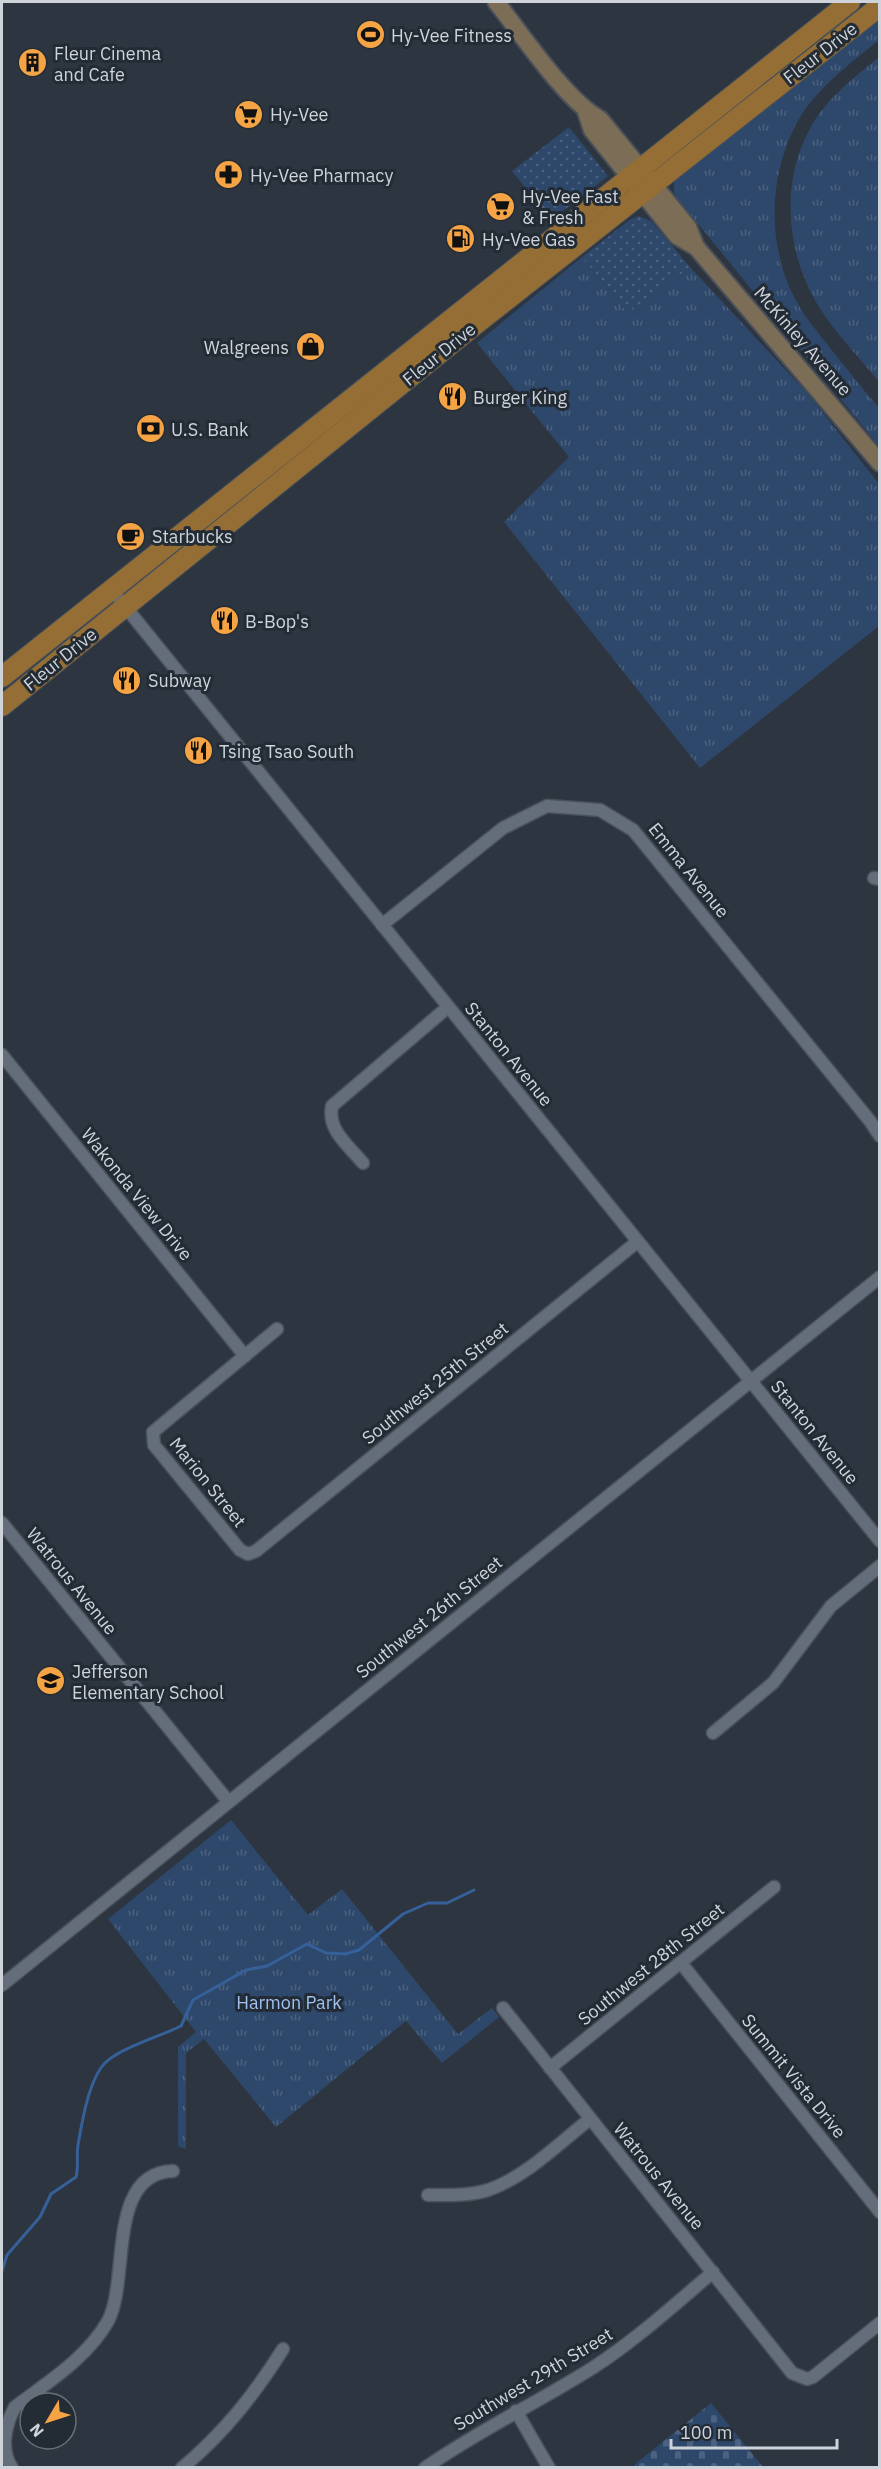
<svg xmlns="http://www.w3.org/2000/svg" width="881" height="2469" font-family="'IBM Plex Sans',sans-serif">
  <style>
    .grass { fill: url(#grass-tufts) }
    .cemetery { fill: url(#cemetery-stones) }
    .garden { fill: url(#garden-dots) }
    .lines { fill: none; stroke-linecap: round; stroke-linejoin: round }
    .stream { stroke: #36609a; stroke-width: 3 }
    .street-casing { stroke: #495059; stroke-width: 15 }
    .secondary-casing { stroke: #495059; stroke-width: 20 }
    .primary-casing { stroke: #495059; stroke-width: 22 }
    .street { stroke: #646d7a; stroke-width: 12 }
    .secondary { stroke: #7c6d57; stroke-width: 16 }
    .primary { stroke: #946e34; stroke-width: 20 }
    .labels { text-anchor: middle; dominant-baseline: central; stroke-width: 6; stroke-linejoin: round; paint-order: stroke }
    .poi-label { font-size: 18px; fill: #cfd4db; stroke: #232b35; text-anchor: start }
    .street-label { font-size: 18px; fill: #cfd4db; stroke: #232b35 }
    .park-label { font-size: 18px; fill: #9ec1f3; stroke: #232b35 }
  </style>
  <defs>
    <pattern id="grass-tufts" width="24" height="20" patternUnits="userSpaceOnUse" patternTransform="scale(1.5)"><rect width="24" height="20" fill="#2e486b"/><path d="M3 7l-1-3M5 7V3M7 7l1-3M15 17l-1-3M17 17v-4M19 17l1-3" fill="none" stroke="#4b6280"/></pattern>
    <pattern id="cemetery-stones" width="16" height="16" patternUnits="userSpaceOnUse" patternTransform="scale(1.5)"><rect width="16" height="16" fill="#2e486b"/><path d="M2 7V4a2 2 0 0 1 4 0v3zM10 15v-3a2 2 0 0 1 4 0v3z" fill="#4b6280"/></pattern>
    <pattern id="garden-dots" width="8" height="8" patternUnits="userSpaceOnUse" patternTransform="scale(1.5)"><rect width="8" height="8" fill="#2e486b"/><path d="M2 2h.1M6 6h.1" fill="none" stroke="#4b6280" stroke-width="1.8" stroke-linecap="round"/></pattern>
  </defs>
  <rect width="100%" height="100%" fill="#2d3540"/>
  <g class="grass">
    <path d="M879,15V40C851,63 818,87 799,119C764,180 766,264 809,321C826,344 845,366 863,389C867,395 877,403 879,410C881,420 879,436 879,446L677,198L674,192V180Z"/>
    <path d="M879,57V382C860,358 836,334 819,307C786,253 779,182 812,125C828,97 855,77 879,57Z"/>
    <polygon points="582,257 628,313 690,267 808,394 879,484 879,626 700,768 504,522 569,457 477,343"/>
    <polygon points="231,1820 308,1915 342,1889 458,2034 492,2008 499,2017 442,2063 406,2021 276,2127 204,2039 186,2053 186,2149 178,2146 178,2047 196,2032 108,1919"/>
  </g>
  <polygon class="cemetery" points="711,2403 763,2467 636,2467 634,2465"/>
  <g class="garden">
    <polygon points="569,127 608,176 551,220 512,171"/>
    <polygon points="639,216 651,221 690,267 628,313 582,257 631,219"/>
  </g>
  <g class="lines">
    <path class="stream" d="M2,2271L7,2255L40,2217L51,2194L76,2177C79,2166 76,2156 78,2145C82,2122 89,2078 106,2062C123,2047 161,2036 181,2026L193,2000L246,1970L267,1966L307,1944L326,1953L345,1954L359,1950L403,1914L428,1903H447L474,1890"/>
    <defs>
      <g id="street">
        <polyline points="111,589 880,1541"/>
        <polyline points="874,878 880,879"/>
        <polyline points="382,925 503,828 547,806 600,810 633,830 870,1121 880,1136"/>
        <polyline points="2,1055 245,1356"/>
        <path d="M363,1163C348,1145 327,1130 332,1106L448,1007"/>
        <polyline points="277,1329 153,1432 154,1445 240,1550 248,1554 256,1551 637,1242"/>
        <polyline points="2,1523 228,1801"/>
        <polyline points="713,1733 773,1683 831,1606 880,1566"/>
        <polyline points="681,1963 880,2212"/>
        <polyline points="2,1985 880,1277"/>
        <polyline points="503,2008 792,2373 807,2379 813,2377 880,2323"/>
        <polyline points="550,2068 774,1887"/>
        <path d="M428,2195C448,2195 469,2196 488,2190C526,2177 559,2143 590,2119"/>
        <polyline points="516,2411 549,2468"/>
        <path d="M12,2468C0,2450 5,2425 15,2407C48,2382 87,2358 108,2321C130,2280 106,2173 173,2171"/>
        <path d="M182,2468C224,2433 254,2395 283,2349"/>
        <path d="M425,2468C479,2430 539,2402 594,2367C637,2339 674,2305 713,2272"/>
      </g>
      <g id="secondary">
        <path d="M496,2C522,34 566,101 600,119L688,227L696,247"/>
        <polyline points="586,112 592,130 677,236 696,247 880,463"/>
      </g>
      <g id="primary">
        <polyline points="2,677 850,2"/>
        <polyline points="2,706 476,324 880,6"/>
      </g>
    </defs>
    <use href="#street" class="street-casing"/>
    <use href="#secondary" class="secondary-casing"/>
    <use href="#primary" class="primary-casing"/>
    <use href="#street" class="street"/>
    <use href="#secondary" class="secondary"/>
    <use href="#primary" class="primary"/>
  </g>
  <defs>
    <symbol id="stadium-disc" viewBox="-11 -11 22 22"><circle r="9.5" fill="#f4a345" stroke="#232b35"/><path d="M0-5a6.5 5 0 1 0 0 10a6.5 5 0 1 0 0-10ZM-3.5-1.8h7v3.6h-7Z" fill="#111"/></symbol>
    <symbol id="building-disc" viewBox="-11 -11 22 22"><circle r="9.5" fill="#f4a345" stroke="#232b35"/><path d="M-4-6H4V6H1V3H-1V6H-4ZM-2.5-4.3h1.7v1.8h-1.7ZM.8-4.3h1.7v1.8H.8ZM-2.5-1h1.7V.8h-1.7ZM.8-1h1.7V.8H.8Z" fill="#111"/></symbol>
    <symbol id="supermarket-disc" viewBox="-11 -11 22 22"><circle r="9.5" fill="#f4a345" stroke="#232b35"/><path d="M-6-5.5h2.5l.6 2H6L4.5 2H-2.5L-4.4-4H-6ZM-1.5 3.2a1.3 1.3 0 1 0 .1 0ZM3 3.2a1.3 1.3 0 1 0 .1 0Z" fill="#111"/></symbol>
    <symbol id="pharmacy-disc" viewBox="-11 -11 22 22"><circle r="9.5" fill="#f4a345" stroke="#232b35"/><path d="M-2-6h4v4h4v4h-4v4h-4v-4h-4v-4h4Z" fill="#111"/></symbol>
    <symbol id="fuel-disc" viewBox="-11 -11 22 22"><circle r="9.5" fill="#f4a345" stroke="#232b35"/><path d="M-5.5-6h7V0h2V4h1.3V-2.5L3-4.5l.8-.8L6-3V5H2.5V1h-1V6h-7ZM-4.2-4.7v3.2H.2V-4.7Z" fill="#111"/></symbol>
    <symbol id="shop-disc" viewBox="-11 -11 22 22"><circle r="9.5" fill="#f4a345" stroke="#232b35"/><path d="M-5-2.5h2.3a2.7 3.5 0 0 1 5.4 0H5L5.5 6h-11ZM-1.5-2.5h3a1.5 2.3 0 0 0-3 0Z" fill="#111"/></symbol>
    <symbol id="restaurant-disc" viewBox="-11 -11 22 22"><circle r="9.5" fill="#f4a345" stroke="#232b35"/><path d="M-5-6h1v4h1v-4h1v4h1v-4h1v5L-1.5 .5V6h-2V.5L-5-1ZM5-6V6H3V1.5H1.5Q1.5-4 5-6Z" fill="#111"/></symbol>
    <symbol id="bank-disc" viewBox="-11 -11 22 22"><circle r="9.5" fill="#f4a345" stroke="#232b35"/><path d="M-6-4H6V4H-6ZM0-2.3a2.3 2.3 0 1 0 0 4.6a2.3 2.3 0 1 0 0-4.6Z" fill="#111"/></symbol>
    <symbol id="cafe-disc" viewBox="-11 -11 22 22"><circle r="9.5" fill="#f4a345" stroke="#232b35"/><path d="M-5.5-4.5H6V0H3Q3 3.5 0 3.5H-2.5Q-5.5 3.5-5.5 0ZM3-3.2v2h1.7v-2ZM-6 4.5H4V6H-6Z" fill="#111"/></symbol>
    <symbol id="school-disc" viewBox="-11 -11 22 22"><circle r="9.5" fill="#f4a345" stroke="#232b35"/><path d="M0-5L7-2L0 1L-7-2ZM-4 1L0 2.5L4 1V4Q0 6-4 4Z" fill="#111"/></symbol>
  </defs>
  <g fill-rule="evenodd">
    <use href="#stadium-disc" x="354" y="18" width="33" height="33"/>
    <use href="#building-disc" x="16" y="46" width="33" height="33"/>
    <use href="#supermarket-disc" x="232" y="98" width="33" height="33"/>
    <use href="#pharmacy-disc" x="212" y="158" width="33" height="33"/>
    <use href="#supermarket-disc" x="484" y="190" width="33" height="33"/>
    <use href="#fuel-disc" x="444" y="222" width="33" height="33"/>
    <use href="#shop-disc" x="294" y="330" width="33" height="33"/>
    <use href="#restaurant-disc" x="436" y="380" width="33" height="33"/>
    <use href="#bank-disc" x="134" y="412" width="33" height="33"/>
    <use href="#cafe-disc" x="114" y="520" width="33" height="33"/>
    <use href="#restaurant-disc" x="208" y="604" width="33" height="33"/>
    <use href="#restaurant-disc" x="110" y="664" width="33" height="33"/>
    <use href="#restaurant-disc" x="182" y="734" width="33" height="33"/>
    <use href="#school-disc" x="34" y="1664" width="33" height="33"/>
  </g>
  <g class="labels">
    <g class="poi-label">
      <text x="391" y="35">Hy-Vee Fitness</text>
      <text x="54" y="53">Fleur Cinema<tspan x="54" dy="21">and Cafe</tspan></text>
      <text x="270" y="114">Hy-Vee</text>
      <text x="250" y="175">Hy-Vee Pharmacy</text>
      <text x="522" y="196">Hy-Vee Fast<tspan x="522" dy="21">&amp; Fresh</tspan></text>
      <text x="482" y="239">Hy-Vee Gas</text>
      <text x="289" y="347" text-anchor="end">Walgreens</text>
      <text x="473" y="397">Burger King</text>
      <text x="171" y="429">U.S. Bank</text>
      <text x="152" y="536">Starbucks</text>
      <text x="245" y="621">B-Bop's</text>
      <text x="148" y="680">Subway</text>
      <text x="219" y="751">Tsing Tsao South</text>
      <text x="72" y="1671">Jefferson<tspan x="72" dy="21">Elementary School</tspan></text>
    </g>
    <g class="street-label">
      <text transform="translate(820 53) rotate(-38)">Fleur Drive</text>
      <text transform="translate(803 341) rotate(49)">McKinley Avenue</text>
      <text transform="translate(439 354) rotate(-39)">Fleur Drive</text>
      <text transform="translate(60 659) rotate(-39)">Fleur Drive</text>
      <text transform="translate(689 870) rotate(51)">Emma Avenue</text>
      <text transform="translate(509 1054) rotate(51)">Stanton Avenue</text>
      <text transform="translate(137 1194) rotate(51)">Wakonda View Drive</text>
      <text transform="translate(435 1383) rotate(-39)">Southwest 25th Street</text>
      <text transform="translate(815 1432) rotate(51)">Stanton Avenue</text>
      <text transform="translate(208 1482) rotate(51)">Marion Street</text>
      <text transform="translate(72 1581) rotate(51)">Watrous Avenue</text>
      <text transform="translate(429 1617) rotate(-39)">Southwest 26th Street</text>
      <text transform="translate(651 1964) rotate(-39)">Southwest 28th Street</text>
      <text transform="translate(794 2076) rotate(51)">Summit Vista Drive</text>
      <text transform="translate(659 2176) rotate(51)">Watrous Avenue</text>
      <text transform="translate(533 2379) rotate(-31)">Southwest 29th Street</text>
    </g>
    <g class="park-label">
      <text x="289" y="2002">Harmon Park</text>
    </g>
  </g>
  <rect width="881" height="2469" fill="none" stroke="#cfd4db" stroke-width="6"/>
  <g transform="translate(48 2421) rotate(231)"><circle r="28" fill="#232b35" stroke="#686f77" stroke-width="1.5"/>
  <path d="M0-4.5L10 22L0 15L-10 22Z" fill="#f4a345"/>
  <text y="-9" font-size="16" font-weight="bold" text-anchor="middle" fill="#cfd4db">N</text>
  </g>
  <path d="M671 2439v9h166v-9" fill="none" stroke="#cfd4db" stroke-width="3"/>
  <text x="680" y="2439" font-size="18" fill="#cfd4db" stroke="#232b35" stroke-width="4.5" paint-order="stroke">100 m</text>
</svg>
